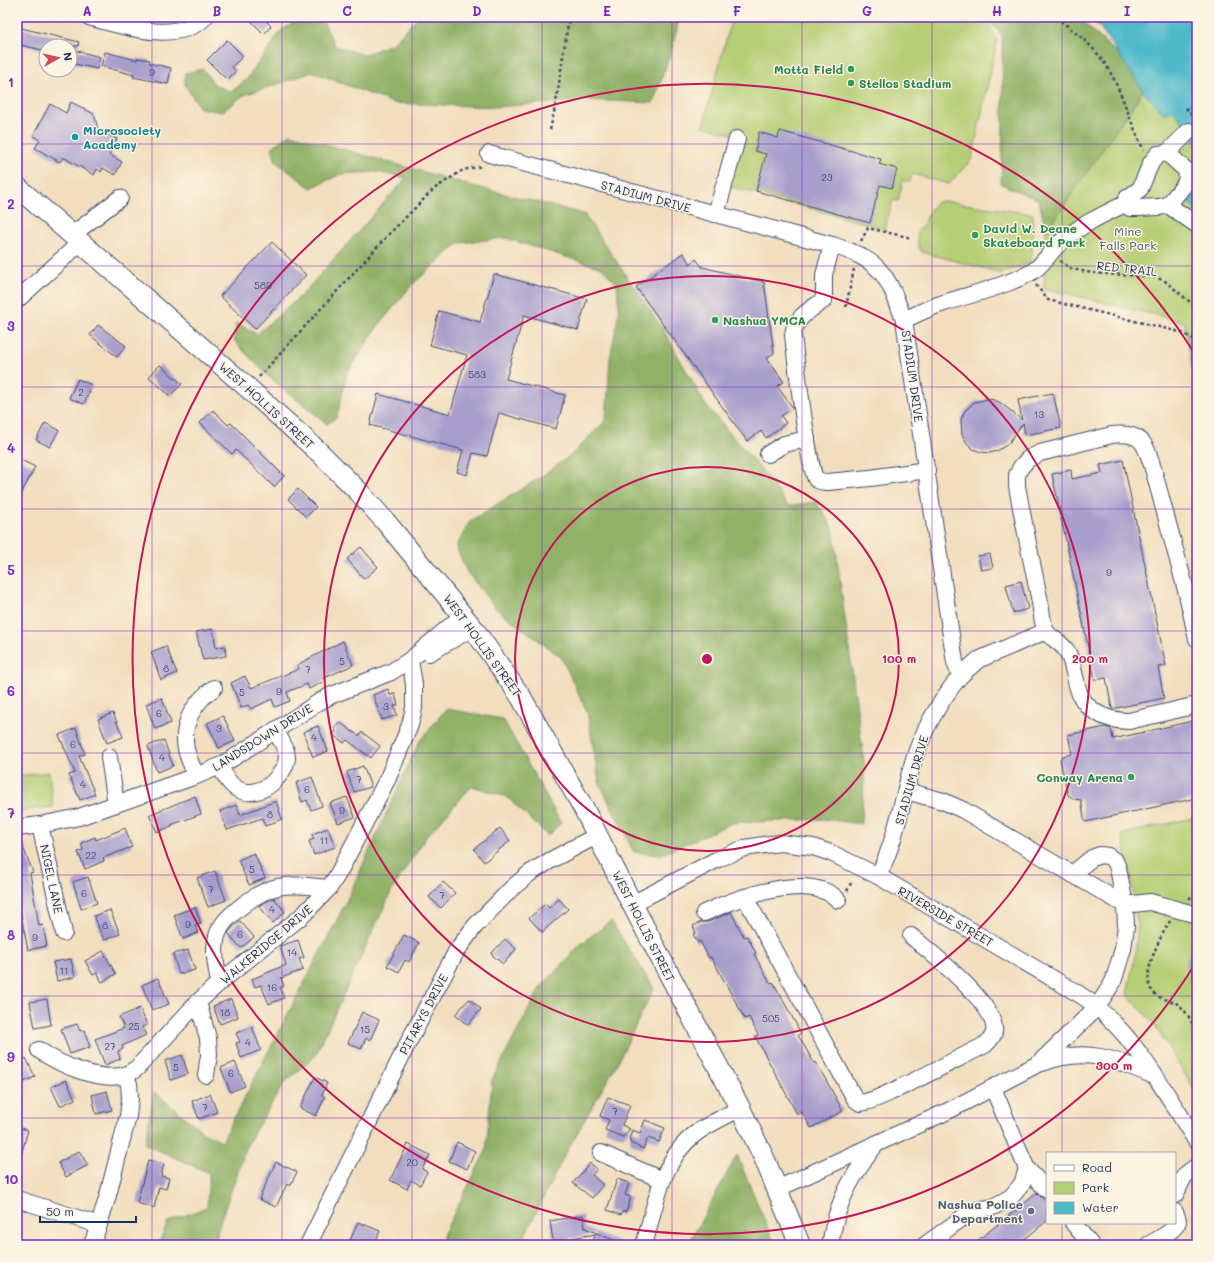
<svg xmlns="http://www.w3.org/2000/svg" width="1214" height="1262" font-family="Mali,sans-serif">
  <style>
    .green { fill: #b6ce74; stroke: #687e69 }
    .forest { fill: #90b166; stroke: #567062 }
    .water { fill: #4db9c9; stroke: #347494 }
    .building { fill: #a79ecc }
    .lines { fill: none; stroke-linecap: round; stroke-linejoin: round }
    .minor-casing { stroke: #3b496c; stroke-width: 18 }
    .major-casing { stroke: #3b496c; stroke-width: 22 }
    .path { stroke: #3b496c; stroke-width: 2.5; stroke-dasharray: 3 3; stroke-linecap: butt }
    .minor { stroke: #fff; stroke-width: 16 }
    .major { stroke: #fff; stroke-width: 20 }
    .grid { fill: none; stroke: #7b2cbf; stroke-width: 1; stroke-opacity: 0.55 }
    .ring { fill: none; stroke: #c2185b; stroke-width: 2 }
    .leisure-dot { fill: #2e9e5b; stroke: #fcf5e5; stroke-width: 1.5 }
    .culture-dot { fill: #0f9aa8; stroke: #fcf5e5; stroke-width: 1.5 }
    .service-dot { fill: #5c6f8a; stroke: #fcf5e5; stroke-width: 1.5 }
    .labels { text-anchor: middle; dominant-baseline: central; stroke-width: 3; stroke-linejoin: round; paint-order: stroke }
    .number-label { font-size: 10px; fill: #3e4b7a }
    .leisure-label { font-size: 12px; font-weight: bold; fill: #27864d; stroke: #fcf5e5; text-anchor: start }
    .culture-label { font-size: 12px; font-weight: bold; fill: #0d838f; stroke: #fcf5e5; text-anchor: start }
    .street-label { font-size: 12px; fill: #1b2f5e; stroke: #fcf5e5 }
    .park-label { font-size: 12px; fill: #425764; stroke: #fcf5e5 }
    .service-label { font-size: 12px; font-weight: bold; fill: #4e5e75; stroke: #fcf5e5; text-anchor: end }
    .centre { fill: #c2185b; stroke: #fcf5e5; stroke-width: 2 }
    .ring-label { font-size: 12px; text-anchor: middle; font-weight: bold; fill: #c2185b; stroke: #fcf5e5; stroke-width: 3; stroke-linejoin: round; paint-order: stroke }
    .neatline { fill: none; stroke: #7b2cbf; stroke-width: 1.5 }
    .grid-label { font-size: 13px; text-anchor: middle; font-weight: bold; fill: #7b2cbf }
  </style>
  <rect width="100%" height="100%" fill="#fcf5e5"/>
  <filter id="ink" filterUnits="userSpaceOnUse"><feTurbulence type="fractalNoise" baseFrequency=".025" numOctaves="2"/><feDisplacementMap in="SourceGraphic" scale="8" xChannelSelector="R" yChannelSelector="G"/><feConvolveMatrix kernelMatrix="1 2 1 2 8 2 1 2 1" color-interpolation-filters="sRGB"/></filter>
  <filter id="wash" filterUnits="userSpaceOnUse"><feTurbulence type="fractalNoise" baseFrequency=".012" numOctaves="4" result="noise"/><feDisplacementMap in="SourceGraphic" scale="16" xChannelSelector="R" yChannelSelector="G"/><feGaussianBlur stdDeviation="0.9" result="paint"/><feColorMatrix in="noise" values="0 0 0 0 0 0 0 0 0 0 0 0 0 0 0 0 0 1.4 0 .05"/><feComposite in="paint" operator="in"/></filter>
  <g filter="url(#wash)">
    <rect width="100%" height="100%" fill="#f2debe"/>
    <g class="green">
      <polygon points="732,17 980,17 988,22 997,41 972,159 949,184 912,174 910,182 903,180 898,201 893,200 885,229 728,186 742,137 703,126"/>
      <polygon points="1143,91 1163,113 1174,111 1197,142 1197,187 1188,202 1197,210 1197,392 1184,322 1044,288 1046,232"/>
      <polygon points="944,201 1033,214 1032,255 1030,261 1028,264 1001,273 922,252 918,245 917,232 923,225 932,207 937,202"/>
      <polygon points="49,772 53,807 17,811 17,776"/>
      <path d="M1197,817V1094L1154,1024L1127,994C1131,972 1138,950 1137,927C1135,896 1128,864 1122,834Z"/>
    </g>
    <g class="forest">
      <polygon points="303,17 321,17 335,46 364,55 392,44 418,17 680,17 670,55 653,103 587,100 495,107 393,103 313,72 244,95 222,112 200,108 185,85 185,73 203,69 214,84 231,92 247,79 281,31"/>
      <polygon points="984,17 1077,17 1120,56 1143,91 1046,232 1039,200 1001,184 1003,127 1002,34"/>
      <polygon points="290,134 473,186 584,214 664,331 705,404 766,475 788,506 816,502 833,528 865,768 861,824 824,819 732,823 660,855 634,852 599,782 587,711 561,657 496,609 467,572 456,547 470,521 541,477 572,454 606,420 610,359 619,311 617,284 602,268 505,238 459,243 412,285 378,326 347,373 337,417 327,424 270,378 234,341 236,323 257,334 301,296 406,178 376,172 341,174 311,188 276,162 272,147"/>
      <polygon points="446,709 503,719 561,823 548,836 507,797 472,786 426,837 392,890 315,1056 284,1083 248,1143 218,1228 215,1245 158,1245 168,1222 207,1207 209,1173 145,1144 154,1092 203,1132 222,1141 345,904 419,742"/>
      <polygon points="611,921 654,988 619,1060 563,1158 525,1235 528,1245 441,1245 444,1233 486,1151 492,1080 540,988 582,943"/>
      <polygon points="737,1155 775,1245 688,1245"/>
    </g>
    <g class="water">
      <polygon points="1089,17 1197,17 1197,142 1174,111 1163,113 1143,91 1100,27"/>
      <polygon points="1197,187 1197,210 1188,202"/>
      <polygon points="1197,936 1197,1008 1187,964 1194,939"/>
    </g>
    <g id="blocks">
      <g class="building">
        <polygon points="247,17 272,17 267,22 271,26 264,34"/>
        <polygon points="17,27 79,42 78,46 46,46 46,51 17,44"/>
        <polygon points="227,40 243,56 232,67 236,71 227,80 207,60"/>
        <polygon points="70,49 100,57 97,69 70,63"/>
        <polygon points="105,52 137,60 137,58 150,60 149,63 171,68 168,84 133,77 134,75 101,66"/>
        <polygon points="71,102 94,114 98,129 117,139 109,154 122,162 115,175 103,168 101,172 97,169 94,175 63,157 60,162 35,148 40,140 33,136 50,104 66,113"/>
        <polygon points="780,131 881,159 879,164 897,169 892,188 880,185 870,223 756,191 766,154 755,151 759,132 778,138"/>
        <polygon points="272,242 306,275 255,329 220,296"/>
        <polygon points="683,253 690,264 696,259 702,267 764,282 774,353 767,358 784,382 777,386 793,408 781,416 786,423 766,438 761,431 747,441 636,287"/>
        <polygon points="494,274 587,299 578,330 524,315 506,379 565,395 556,429 499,413 487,456 473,453 467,475 457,472 463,450 370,425 378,394 450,414 467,355 430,345 439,311 480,322"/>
        <polygon points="98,325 126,346 117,357 90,335"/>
        <polygon points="160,365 182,384 170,396 149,377"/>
        <polygon points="78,379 92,385 84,404 69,398"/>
        <polygon points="1053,393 1061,428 1025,435 1023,423 1008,444 997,451 990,453 981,452 973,449 967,443 962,435 961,419 965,411 974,402 988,399 994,400 1001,403 1022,420 1018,400"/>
        <polygon points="213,410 228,425 231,423 284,476 274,487 236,450 232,454 200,423"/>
        <polygon points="45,423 59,430 50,447 36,440"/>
        <polygon points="17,458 35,467 17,502"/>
        <polygon points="1123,460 1166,666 1158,667 1164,698 1112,709 1106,678 1095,680 1052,474 1071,470 1072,479 1102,473 1100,465"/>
        <polygon points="298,489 316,507 306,517 288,499"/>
        <polygon points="361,547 378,567 364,579 347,559"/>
        <polygon points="990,554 993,568 981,570 978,556"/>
        <polygon points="1021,581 1028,609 1013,613 1006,585"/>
        <polygon points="213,629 216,648 225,646 226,656 203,660 196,632"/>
        <polygon points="343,641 353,665 322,679 323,682 309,689 307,684 287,692 290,701 275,707 272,699 251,709 248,705 241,708 231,683 245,676 251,688 299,669 297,665"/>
        <polygon points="166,646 177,673 161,680 151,652"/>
        <polygon points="388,689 390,695 395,694 398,705 394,706 397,715 382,720 373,695"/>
        <polygon points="162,698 171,723 155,729 146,704"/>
        <polygon points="113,713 123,737 107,743 98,719"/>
        <polygon points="223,716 235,741 219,748 207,723"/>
        <polygon points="1197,720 1197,798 1085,822 1081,800 1074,799 1068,795 1060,759 1063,756 1072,754 1068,735 1105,727 1111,729 1113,739"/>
        <polygon points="339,722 359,736 362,732 380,746 371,758 347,740 344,743 333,735 336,731 334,729"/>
        <polygon points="318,726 328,751 313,757 303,732"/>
        <polygon points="76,728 85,754 79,756 95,794 80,800 69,775 75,773 59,735"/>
        <polygon points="164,740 173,766 157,772 148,746"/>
        <polygon points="363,766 371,787 354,792 347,772"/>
        <polygon points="312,777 322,806 311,810 307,800 302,802 296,783"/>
        <polygon points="195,796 201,814 171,825 172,826 157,832 149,815"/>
        <polygon points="347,797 355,817 338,823 330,803"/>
        <polygon points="276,801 282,819 265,826 262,818 227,830 220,811 237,805 240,815"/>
        <polygon points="125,828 132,847 103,858 104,861 85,869 78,852 83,850 81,843 95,837 96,840"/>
        <polygon points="328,828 335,847 314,855 309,841 314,839 312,834"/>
        <polygon points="500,828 510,841 484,862 474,849"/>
        <polygon points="17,837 19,837 33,872 30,873 39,926 43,925 47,946 28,950 17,894"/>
        <polygon points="254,853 265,878 249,885 238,860"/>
        <polygon points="215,871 226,900 208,907 197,878"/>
        <polygon points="88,877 97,903 81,909 73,882"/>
        <polygon points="443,882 455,893 441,908 429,897"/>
        <polygon points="274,898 285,912 273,923 259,906 265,902"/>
        <polygon points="559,899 568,909 542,932 529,918 545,904 549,908"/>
        <polygon points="195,907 201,924 195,925 198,933 183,939 174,915"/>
        <polygon points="110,910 120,934 104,940 94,916"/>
        <polygon points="731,912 744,937 747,936 756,953 754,954 770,983 773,982 801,1033 798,1035 814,1063 816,1062 843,1111 811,1128 802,1112 797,1114 755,1036 758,1035 749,1017 745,1019 711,957 709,958 700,941 698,943 693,934 696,933 693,926 701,922 708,922"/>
        <polygon points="240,921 254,937 241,948 228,933 234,926"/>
        <polygon points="404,935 419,943 409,962 405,960 399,972 387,966"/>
        <polygon points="505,939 516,949 503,964 491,954"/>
        <polygon points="298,940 304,958 299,959 303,970 281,978 284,986 280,988 284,998 269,1004 261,985 255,987 252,979 286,965 280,946"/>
        <polygon points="188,950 195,970 179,974 173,954"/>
        <polygon points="103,951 116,974 102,982 97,973 93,975 85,961"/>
        <polygon points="71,959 75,977 57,981 53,962"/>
        <polygon points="158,978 169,1004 152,1010 142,985"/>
        <polygon points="47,999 51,1025 35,1028 30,1002"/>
        <polygon points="231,999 238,1017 220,1024 213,1006"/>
        <polygon points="469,999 481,1009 468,1025 455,1015"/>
        <polygon points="140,1008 147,1025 142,1027 146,1035 122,1046 123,1049 118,1051 120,1059 105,1065 95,1039 124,1028 119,1017"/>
        <polygon points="362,1012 379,1020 370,1040 366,1038 361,1049 348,1043"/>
        <polygon points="77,1024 80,1031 84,1030 90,1047 70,1054 61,1029"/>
        <polygon points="252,1027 261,1050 241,1058 236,1043 240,1042 236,1033"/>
        <polygon points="182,1055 188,1074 171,1080 165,1061"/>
        <polygon points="26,1058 35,1077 21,1083 17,1075 17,1063"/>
        <polygon points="235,1062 245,1086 230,1092 221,1068"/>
        <polygon points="315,1077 327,1083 322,1095 325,1097 316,1116 300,1108"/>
        <polygon points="66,1080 75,1099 60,1106 51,1087"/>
        <polygon points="107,1091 112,1110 96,1114 92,1095"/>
        <polygon points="210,1094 217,1112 199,1119 192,1101"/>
        <polygon points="608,1097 630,1105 622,1125 630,1129 623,1137 605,1130 609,1120 600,1116"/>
        <polygon points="645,1120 665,1128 659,1142 648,1138 643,1149 630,1143 631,1140 629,1140 632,1130 640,1133"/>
        <polygon points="17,1127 28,1130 20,1159 17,1159"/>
        <polygon points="457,1142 475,1151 467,1169 449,1161"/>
        <polygon points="408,1144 430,1155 422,1169 427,1172 420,1185 411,1180 407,1189 390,1180"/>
        <polygon points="79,1151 88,1165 66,1177 58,1163"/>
        <polygon points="148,1160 164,1164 161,1176 169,1178 166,1189 159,1187 154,1208 137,1203"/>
        <polygon points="276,1162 297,1172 290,1186 287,1184 276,1207 259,1199"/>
        <polygon points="590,1163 597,1169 592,1175 603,1185 592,1198 573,1183"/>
        <polygon points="617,1179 629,1183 625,1195 631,1197 626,1212 623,1211 621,1215 607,1210"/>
        <polygon points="1037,1193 1047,1202 1047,1221 1017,1245 972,1245"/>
        <polygon points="583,1215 585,1228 625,1245 591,1245 596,1234 553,1241 550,1221"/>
        <polygon points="358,1222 380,1231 374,1245 348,1245"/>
      </g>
    </g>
  </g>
  <g filter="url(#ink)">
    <use href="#blocks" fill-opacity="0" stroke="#3b496c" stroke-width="1"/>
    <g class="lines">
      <defs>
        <g id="minor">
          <path d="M89,17C122,26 177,45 205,17"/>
          <polygon points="1167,153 1187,171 1186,183 1168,205 1159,207 1138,208 1130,208 1125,204 1127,198 1140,189 1151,163 1158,154"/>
          <polyline points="1167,153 1189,131"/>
          <path d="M489,154L832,245C880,260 887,273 904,320L955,662L960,676C940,701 924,728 914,759C902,798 897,839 878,876"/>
          <polyline points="1168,205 1197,225"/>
          <polyline points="716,214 737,139"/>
          <polyline points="72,235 120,198"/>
          <path d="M832,245L824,275V300C810,310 795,317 793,335C795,354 809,471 816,479C820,482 824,482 828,482L870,478L927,470"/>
          <polyline points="17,300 80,243"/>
          <path d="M904,320C917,314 930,307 944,303C972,294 1003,287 1030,273C1042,267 1048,254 1058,245C1076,227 1102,215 1125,204"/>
          <polyline points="768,454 784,444 807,439"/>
          <path d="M1197,639L1187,594L1154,472C1146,445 1144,431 1112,435L1040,453L1028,459L1021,467L1017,475V486C1024,525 1032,563 1040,602C1041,609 1043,627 1046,632C1052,639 1063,643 1068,653C1079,677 1072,698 1097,713C1107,719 1118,721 1129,721L1197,705"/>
          <polyline points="429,653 473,628"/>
          <polyline points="960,676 978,660 1046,631"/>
          <polyline points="109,757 116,804"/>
          <path d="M220,766C223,772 226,779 231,784C244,798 264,792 275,780C281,773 286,767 287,758C287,748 280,739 275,730"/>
          <path d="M196,776C193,767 188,759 186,749C181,724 194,702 214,688"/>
          <polyline points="906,791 943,801 963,810 1125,905 1150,902 1197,915"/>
          <polyline points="40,825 64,933"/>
          <polyline points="17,828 40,825 79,817 196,776 220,766 233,758 319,702 332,695 391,672 410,660 462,616"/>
          <path d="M745,897L855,1099L860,1103C872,1102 884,1095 895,1090C925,1076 955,1060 985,1045C989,1041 993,1038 994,1032C999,1006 930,952 911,936"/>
          <path d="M632,904L718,859L745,848L764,845L780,843L813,847L831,853L878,876L1079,994C1131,1027 1164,1091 1197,1142"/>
          <path d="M704,913C736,898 810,871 838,900"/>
          <path d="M219,983C217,970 213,955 216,941C218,927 227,918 238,909C272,881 286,884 329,888"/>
          <polyline points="198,1002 208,1038 209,1055 206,1075"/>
          <path d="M39,1050C60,1065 99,1082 125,1075C128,1074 132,1071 136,1069L198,1002L219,983L303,915L329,888L338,874L388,778L410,725L414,708V684L410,660"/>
          <path d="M1042,1063C1085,1047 1113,1058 1154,1076"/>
          <polyline points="993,1088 1027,1169 1047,1190"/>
          <polyline points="601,1153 662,1180"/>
          <polyline points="777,1189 946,1112 1038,1064 1097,1007 1113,982 1123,949 1126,926 1125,905 1118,868 1115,861 1108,856 1100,855 1092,858 1072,874"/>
          <polyline points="1175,1195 1185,1175 1197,1166"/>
          <polyline points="17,1199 99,1225"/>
          <polyline points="1073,1223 1091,1245"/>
          <polyline points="92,1245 107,1199 128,1116 130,1099 129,1084 125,1075"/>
          <polyline points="308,1245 409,1041 457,950 475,926 512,888 530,873 551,860 598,835"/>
          <path d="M644,1245C655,1207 661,1160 695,1134C708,1124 725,1117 740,1108"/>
          <path d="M830,1245C837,1201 850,1179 876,1144"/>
          <polyline points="925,1245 972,1211 993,1207 1011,1197 1022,1184 1027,1169"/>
          <path d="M1148,1245C1155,1241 1177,1230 1178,1221C1178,1218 1176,1215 1175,1212"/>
        </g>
        <polyline id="major" points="17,187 248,388 319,452 359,492 385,521 473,628 521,697 584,809 632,904 740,1108 765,1160 800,1245"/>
      </defs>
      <use href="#minor" class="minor-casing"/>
      <use href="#major" class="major-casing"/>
      <g class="path">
        <path d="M1056,17C1069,28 1084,38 1095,51C1120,78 1127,118 1144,150"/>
        <polyline points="1186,108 1193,117"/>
        <polyline points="550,130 556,103 569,17"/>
        <polyline points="861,241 868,228 912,238"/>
        <polyline points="1060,261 1072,269 1092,273 1155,277 1165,281 1197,308"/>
        <polyline points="1036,285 1048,300 1180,332 1197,341"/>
        <polyline points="846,307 854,269"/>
        <polyline points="259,377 389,234 434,189 463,170 482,166"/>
        <polyline points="847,891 852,881"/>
        <polyline points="1189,899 1197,891"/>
        <path d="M1170,921C1161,936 1136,980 1156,995C1161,999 1170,1000 1176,1003C1187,1010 1192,1023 1197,1033"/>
      </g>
      <use href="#minor" class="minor"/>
      <use href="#major" class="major"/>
    </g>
  </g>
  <path class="grid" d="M152,17V1245M282,17V1245M412,17V1245M542,17V1245M672,17V1245M802,17V1245M932,17V1245M1062,17V1153M17,144H1197M17,266H1197M17,387H1197M17,509H1197M17,631H1197M17,753H1197M17,875H1197M17,996H1197M17,1118H1197M1062,1223V1245"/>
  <g class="ring">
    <circle cx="707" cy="659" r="192"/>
    <circle cx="707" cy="659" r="383"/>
    <path d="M1195 964A575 575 0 1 1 1195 354"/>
  </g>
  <g class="leisure-dot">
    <circle cx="851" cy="69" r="4"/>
    <circle cx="851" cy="83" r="4"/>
    <circle cx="975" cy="235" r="4"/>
    <circle cx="715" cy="320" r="4"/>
    <circle cx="1131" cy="777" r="4"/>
  </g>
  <circle class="culture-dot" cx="75" cy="137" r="4"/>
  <circle class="service-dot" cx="1031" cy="1211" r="4"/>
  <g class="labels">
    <g class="number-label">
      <text x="152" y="72">9</text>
      <text x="827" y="177">23</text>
      <text x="263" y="285">589</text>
      <text x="477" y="374">583</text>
      <text x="81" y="392">2</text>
      <text x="1039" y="414">13</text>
      <text x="1109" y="572">9</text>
      <text x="342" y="661">5</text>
      <text x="166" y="668">8</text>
      <text x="308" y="669">7</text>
      <text x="279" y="691">9</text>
      <text x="242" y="692">5</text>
      <text x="386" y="706">3</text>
      <text x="159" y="713">6</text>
      <text x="219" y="728">3</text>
      <text x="314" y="737">4</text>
      <text x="73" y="744">6</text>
      <text x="162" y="757">4</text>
      <text x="359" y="779">7</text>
      <text x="83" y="784">4</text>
      <text x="307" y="789">6</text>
      <text x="342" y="810">9</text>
      <text x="270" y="814">8</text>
      <text x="324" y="840">11</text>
      <text x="91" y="855">22</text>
      <text x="252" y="869">5</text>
      <text x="211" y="889">7</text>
      <text x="84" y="893">6</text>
      <text x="442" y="895">7</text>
      <text x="272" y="909">4</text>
      <text x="188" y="924">9</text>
      <text x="105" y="925">8</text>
      <text x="240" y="934">6</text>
      <text x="35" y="937">9</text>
      <text x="292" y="952">14</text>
      <text x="64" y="970">11</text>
      <text x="272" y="987">16</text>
      <text x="225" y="1012">18</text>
      <text x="771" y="1018">505</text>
      <text x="134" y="1026">25</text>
      <text x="365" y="1029">15</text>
      <text x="248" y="1042">4</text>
      <text x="110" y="1046">27</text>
      <text x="176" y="1067">5</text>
      <text x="231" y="1073">6</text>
      <text x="205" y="1107">7</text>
      <text x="615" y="1111">7</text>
      <text x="412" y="1162">20</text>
    </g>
    <g class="leisure-label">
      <text x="843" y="69" text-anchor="end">Motta Field</text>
      <text x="859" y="83">Stellos Stadium</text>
      <text x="983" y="228">David W. Deane<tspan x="983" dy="14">Skateboard Park</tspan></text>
      <text x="723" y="320">Nashua YMCA</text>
      <text x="1123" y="777" text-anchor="end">Conway Arena</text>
    </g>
    <g class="culture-label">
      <text x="83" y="130">Microsociety<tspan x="83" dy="14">Academy</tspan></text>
    </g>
    <g class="street-label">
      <text transform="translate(646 196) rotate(15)">STADIUM DRIVE</text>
      <text transform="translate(1127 268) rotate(6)">RED TRAIL</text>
      <text transform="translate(913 376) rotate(82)">STADIUM DRIVE</text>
      <text transform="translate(267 405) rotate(42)">WEST HOLLIS STREET</text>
      <text transform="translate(483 645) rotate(54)">WEST HOLLIS STREET</text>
      <text transform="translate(262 737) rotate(-32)">LANDSDOWN DRIVE</text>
      <text transform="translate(911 780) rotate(-74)">STADIUM DRIVE</text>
      <text transform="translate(52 879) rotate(78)">NIGEL LANE</text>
      <text transform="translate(946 916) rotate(30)">RIVERSIDE STREET</text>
      <text transform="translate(644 926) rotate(63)">WEST HOLLIS STREET</text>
      <text transform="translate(266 944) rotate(-40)">WALKERIDGE DRIVE</text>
      <text transform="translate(423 1014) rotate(-62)">PITARYS DRIVE</text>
    </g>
    <g class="park-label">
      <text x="1128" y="231">Mine<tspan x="1128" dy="14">Falls Park</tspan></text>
    </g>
    <g class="service-label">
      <text x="1023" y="1204">Nashua Police<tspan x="1023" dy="14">Department</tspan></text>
    </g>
  </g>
  <circle cx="707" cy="659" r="6" class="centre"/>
  <g class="ring-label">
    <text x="899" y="663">100 m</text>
    <text x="1090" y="663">200 m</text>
    <text x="1114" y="1070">300 m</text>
  </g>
  <rect width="1214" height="1262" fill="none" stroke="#fcf5e5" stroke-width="44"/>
  <rect x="1046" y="1152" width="130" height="72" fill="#fcf5e5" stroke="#a2a6af"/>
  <rect x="1054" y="1165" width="20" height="6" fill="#ffffff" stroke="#a2a6af"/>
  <text x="1082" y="1172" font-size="12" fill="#1b2f5e">Road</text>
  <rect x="1054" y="1182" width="20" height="12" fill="#b6ce74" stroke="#a2a6af"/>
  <text x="1082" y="1192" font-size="12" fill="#1b2f5e">Park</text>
  <rect x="1054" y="1202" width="20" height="12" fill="#4db9c9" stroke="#a2a6af"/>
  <text x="1082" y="1212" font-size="12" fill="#1b2f5e">Water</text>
  <g transform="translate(58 58) rotate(82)"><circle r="19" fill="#fcf5e5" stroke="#a2a6af"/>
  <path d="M0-3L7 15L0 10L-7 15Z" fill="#d1495b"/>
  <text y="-6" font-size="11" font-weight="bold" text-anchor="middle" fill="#1b2f5e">N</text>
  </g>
  <path d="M40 1216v6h96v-6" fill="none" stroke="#1b2f5e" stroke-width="2"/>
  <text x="46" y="1216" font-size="12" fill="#1b2f5e" stroke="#fcf5e5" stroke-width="3" paint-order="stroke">50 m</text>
  <rect x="22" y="22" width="1170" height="1218" class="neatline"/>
  <g class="grid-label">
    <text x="87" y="16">A</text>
    <text x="217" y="16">B</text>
    <text x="347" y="16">C</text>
    <text x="477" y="16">D</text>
    <text x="607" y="16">E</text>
    <text x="737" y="16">F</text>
    <text x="867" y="16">G</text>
    <text x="997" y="16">H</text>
    <text x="1127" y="16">I</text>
    <text x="11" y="87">1</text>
    <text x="11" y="209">2</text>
    <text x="11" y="331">3</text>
    <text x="11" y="453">4</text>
    <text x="11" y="575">5</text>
    <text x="11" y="696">6</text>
    <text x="11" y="818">7</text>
    <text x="11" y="940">8</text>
    <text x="11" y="1062">9</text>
    <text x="11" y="1184">10</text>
  </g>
</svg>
